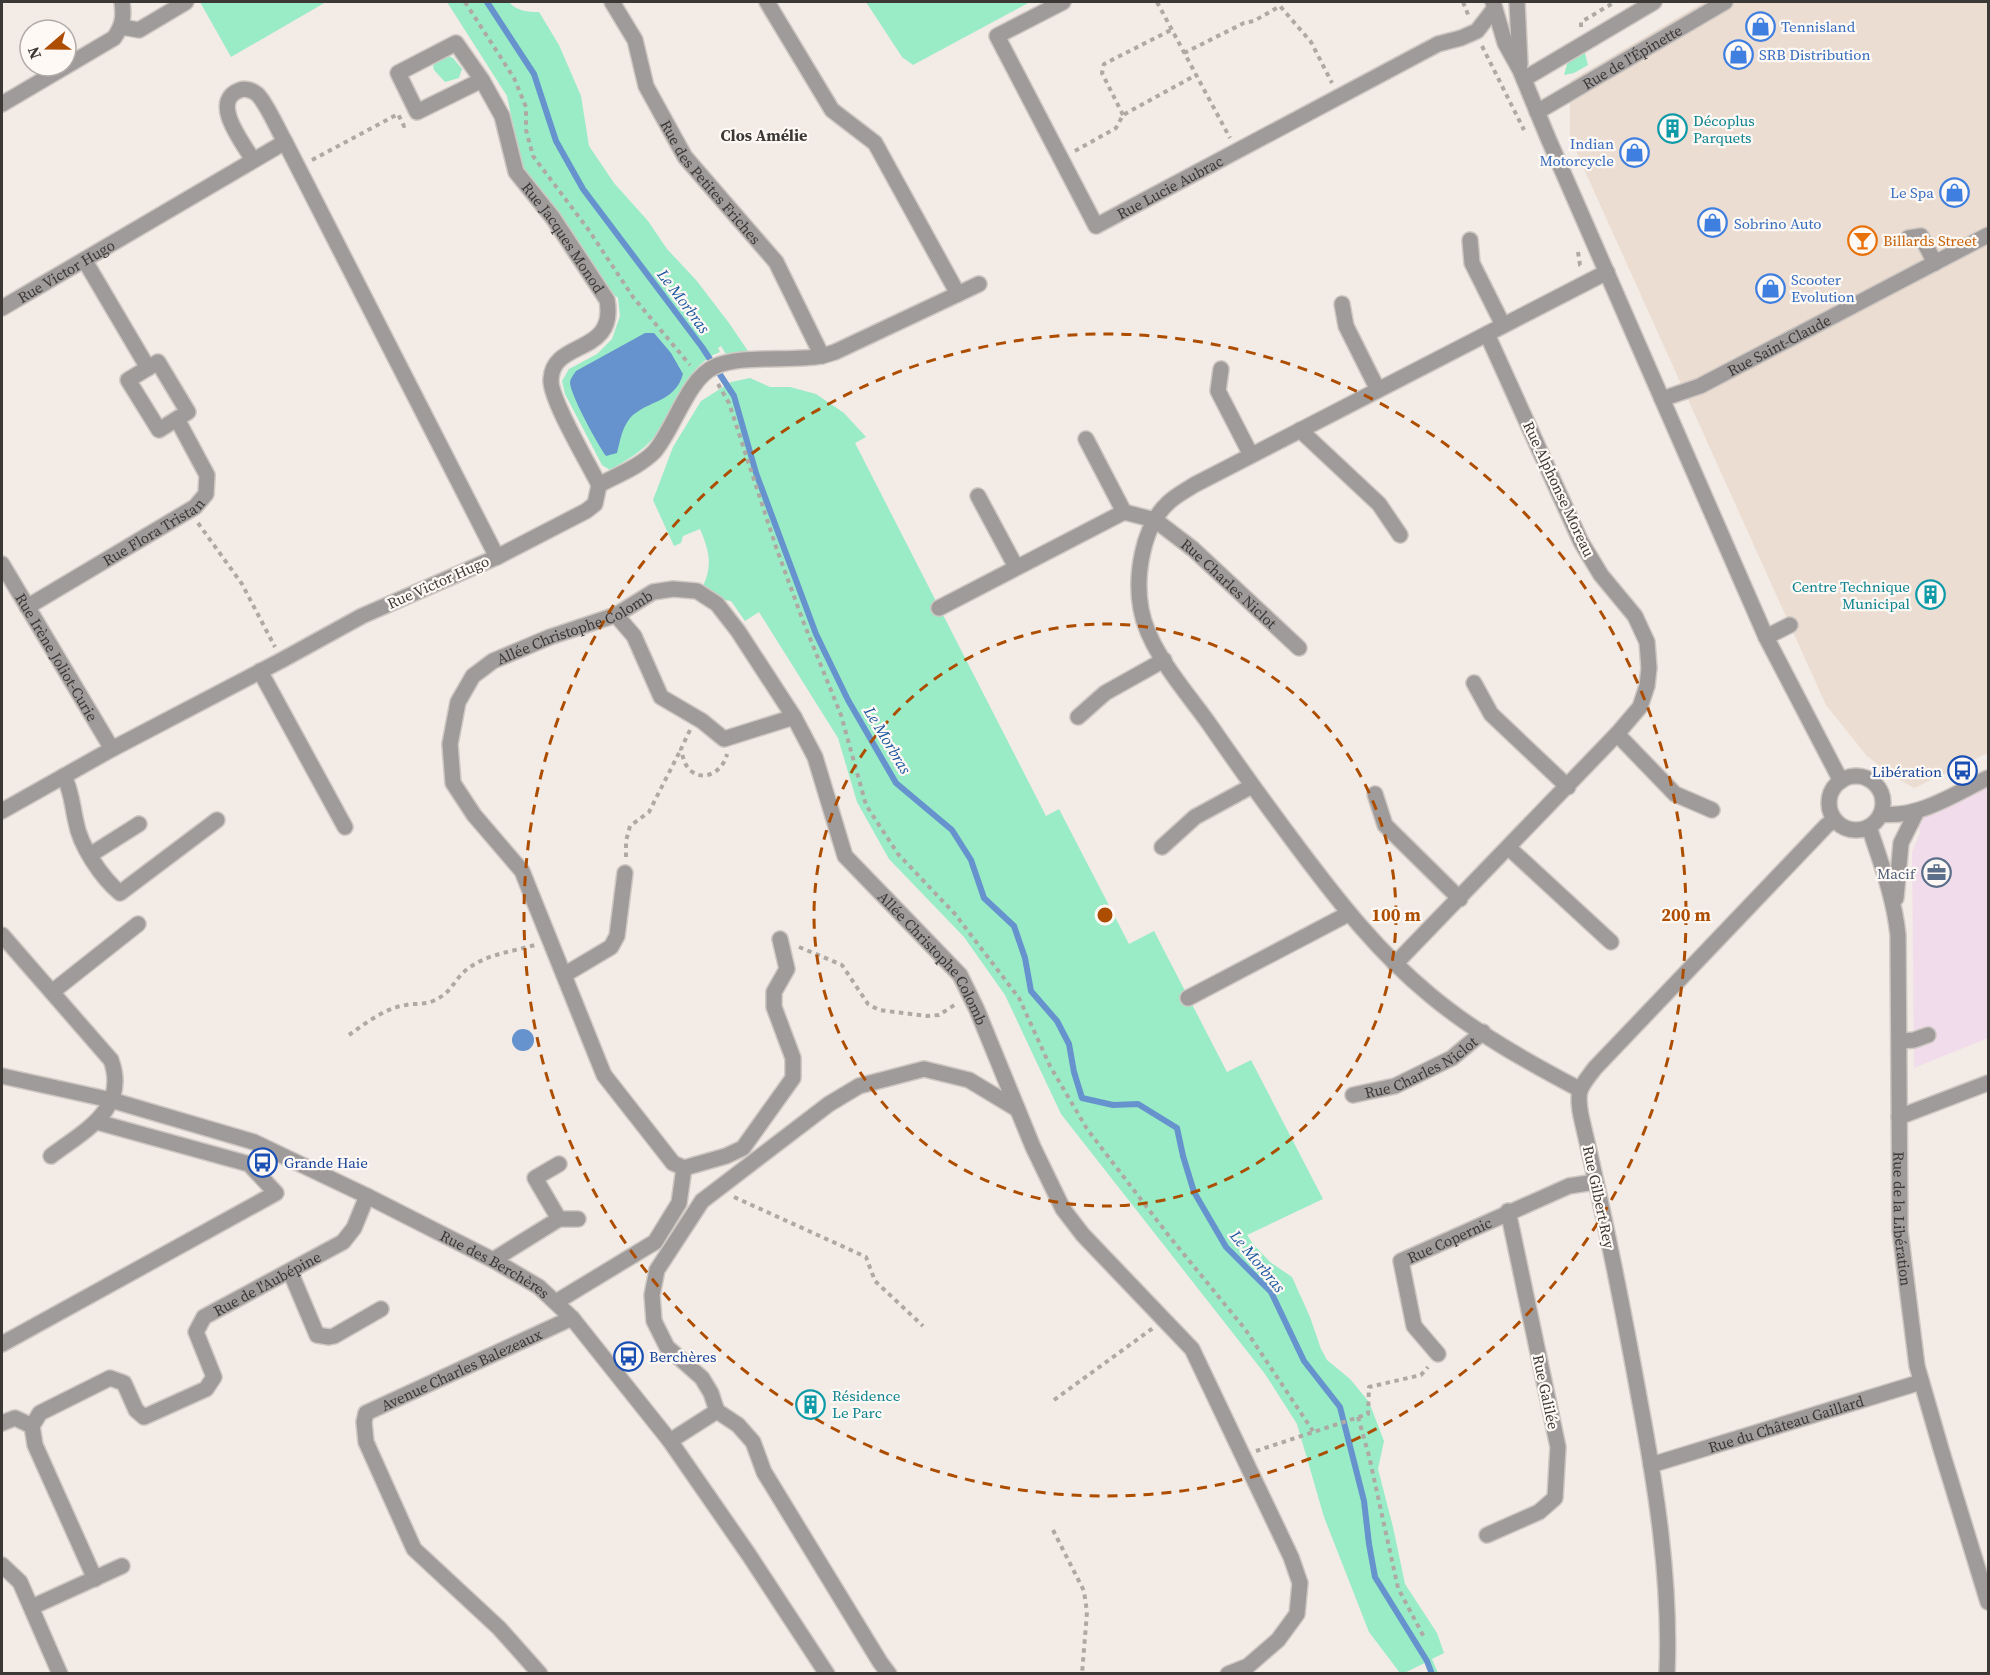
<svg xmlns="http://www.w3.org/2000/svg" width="1990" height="1675" font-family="'Source Serif 4',serif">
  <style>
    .commercial { fill: #f1dceb }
    .built { fill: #ecddd2 }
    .green { fill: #99ecc6 }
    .water { fill: #6693cd }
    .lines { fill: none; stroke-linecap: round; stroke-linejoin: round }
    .stream { stroke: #6693cd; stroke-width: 6 }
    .minor-casing { stroke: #cec7c2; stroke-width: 18 }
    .path { stroke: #afa9a4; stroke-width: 4; stroke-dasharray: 4.5 4.5; stroke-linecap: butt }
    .minor { stroke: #9f9b9b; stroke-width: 15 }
    .ring { fill: none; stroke: #ad4d00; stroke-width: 3; stroke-dasharray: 10 8 }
    .labels { text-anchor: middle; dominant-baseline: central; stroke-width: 4.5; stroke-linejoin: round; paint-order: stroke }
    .shop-label { font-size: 15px; fill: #366cbe; stroke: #fef9f5; text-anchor: start }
    .street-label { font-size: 15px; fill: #3b3836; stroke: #fef9f5 }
    .culture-label { font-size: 15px; fill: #0d838f; stroke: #fef9f5; text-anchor: start }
    .food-label { font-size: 15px; fill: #c56008; stroke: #fef9f5; text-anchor: start }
    .transit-label { font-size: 15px; fill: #164399; stroke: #fef9f5; text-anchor: start }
    .service-label { font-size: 15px; fill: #4e5e75; stroke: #fef9f5; text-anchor: end }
    .neighbourhood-label { font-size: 16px; font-weight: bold; fill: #3b3836; stroke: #fef9f5 }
    .water-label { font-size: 16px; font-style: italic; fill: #1b569e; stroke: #fef9f5 }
    .centre { fill: #ad4d00; stroke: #fef9f5; stroke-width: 3 }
    .ring-label { font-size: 18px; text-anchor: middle; font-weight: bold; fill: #ad4d00; stroke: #fef9f5; stroke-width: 4.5; stroke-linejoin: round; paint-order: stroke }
  </style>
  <rect width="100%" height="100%" fill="#f3ebe5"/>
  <polygon class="commercial" points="1988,778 1988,1038 1914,1068 1912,852 1920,833 1917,811"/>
  <polygon class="built" points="1704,2 1988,2 1988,753 1914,788 1888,773 1866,755 1826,705 1570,138 1570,81"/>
  <g class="green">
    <polygon points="200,2 326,2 231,57"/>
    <path d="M447,2H509C516,11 528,12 539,12L559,45L581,96L589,146L614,183L648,221L667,249L696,280L729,323L750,354H726L721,346L718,348L720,352C685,365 677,409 655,436C643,451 627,460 610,470L602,465L565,394L562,381L569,369L597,354L612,339L620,316L618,298L610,291L563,218L523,171L507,96Z"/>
    <polygon points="866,2 1030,2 913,65 902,57"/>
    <polygon points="1584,49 1588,65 1574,73 1564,75 1568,61"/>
    <polygon points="449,56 453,58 462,69 459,78 445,82 434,70 433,66 437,61"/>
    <path d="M750,378L770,387H790L816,394L844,413L866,437L855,443L1046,816L1059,809L1129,944L1154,931L1227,1072L1251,1060L1323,1199L1247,1235L1253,1244L1270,1262L1292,1277L1310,1317L1321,1349L1327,1360L1350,1379L1369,1402L1384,1441L1378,1469L1393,1527L1405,1584L1437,1633L1444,1653L1432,1659L1438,1673H1432L1427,1662L1404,1673H1400L1369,1632L1324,1517L1297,1424L1265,1374L1061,1114L1005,995L964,937L889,859L857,802L838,738L759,612L745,621L731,601L724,600L703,586C713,565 709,550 700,529L683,536L681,543L674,546L653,500L673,447L701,401L731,382Z"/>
  </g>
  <g class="water">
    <path d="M645,333H654L671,353L683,374C675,403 647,400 630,418C622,428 620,441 617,453L606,456C598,445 571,396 570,383C570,379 574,374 576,371Z"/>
    <circle cx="523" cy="1040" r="11"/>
  </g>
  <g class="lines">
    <polyline class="stream" points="487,2 534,74 556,141 583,189 702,347 734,396 756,473 816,634 848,700 896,783 952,830 971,860 984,898 1014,926 1025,958 1031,991 1057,1021 1069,1044 1074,1072 1082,1098 1113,1105 1138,1104 1177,1128 1183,1156 1194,1192 1226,1247 1271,1292 1304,1361 1340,1407 1364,1501 1369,1544 1375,1577 1427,1661 1432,1674"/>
    <defs>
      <g id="minor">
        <path id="s1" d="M612,2L635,40L646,86L685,157L776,262L822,356L835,352L958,294L875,143L832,110L767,2"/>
        <path id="s2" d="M1063,2L997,36L1096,226L1438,44L1461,38L1477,31L1494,9"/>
        <polyline points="1493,2 1505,43 1520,70 1548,138 1766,637 1841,781"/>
        <polyline points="1517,2 1520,64"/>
        <polyline points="122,27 139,30 186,2"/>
        <polyline points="1524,79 1654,2"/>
        <path id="s3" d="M482,80L417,112L398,73L456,43L482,80L502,116L516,172L553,218L607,300C617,356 553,339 551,379C549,398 589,464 599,485L595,504L586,511L497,557"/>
        <path d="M2,104L114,38C123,25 124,17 122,2"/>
        <path id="s4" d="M1537,112L1725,2"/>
        <path d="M253,160C243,143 209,101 240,90C245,88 252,90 257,94C266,102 278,130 285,142"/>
        <polyline points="1908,238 1921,236 1935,263"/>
        <polyline points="1470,240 1472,263 1503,325"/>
        <polyline points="85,261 148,368"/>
        <polyline points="958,294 979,284"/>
        <polyline points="1342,304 1346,326 1378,390"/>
        <path id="s5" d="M2,308L285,142L497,557L362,616L282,660L112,749L2,811"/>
        <polygon points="158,362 188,412 159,430 128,380"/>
        <polyline points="1221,369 1218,391 1251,455"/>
        <path id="s6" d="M1662,399L1700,386L1988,235"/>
        <polyline points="1300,430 1379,504 1400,535"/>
        <polyline points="1086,439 1124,512"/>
        <path d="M599,485C617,475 639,467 654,452C673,431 688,378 714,367C740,354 791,362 822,356"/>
        <polyline points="978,496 1016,567"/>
        <path id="s7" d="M2,564L112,749"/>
        <path id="s8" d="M27,607L195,507L206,494L207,475L177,419"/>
        <path id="s9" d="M939,608L1124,512L1155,520L1193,549L1299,648"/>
        <polyline points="616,615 634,636 661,697 702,721 724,739 794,717"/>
        <polyline points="1766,637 1790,625"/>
        <polyline points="260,671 345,827"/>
        <polyline points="1474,683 1491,714 1568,787"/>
        <polyline points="1078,717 1105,693 1164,660"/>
        <polyline points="1617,734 1675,794 1712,810"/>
        <circle cx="1856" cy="803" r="27"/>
        <path d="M64,776C72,793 72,805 76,822C80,846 102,878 120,893L217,820"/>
        <polyline points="1375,794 1385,825 1460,899"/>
        <path d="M1881,814C1918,819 1956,793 1988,778"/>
        <path id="s10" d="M1869,827C1881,863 1894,897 1898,935L1900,1231L1917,1366L1941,1449L1988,1602"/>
        <polyline points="1162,847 1195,817 1252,786"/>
        <polyline points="1509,848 1611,942"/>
        <polyline points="90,855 139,824"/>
        <polyline points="1896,898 1901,843 1917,811"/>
        <path d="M2,935L111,1060C129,1109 84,1131 51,1156"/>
        <polyline points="1395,964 1617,734 1640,707 1647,686 1649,668 1647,642 1635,616 1601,575 1581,542 1487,334"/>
        <polyline points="564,975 611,947 617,936 625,873"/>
        <polyline points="52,992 138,924"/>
        <polyline points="1188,998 1348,914"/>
        <polyline points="1900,1041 1914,1040 1928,1035"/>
        <path id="s11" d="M2,1076L111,1100L254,1142L367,1196L493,1260L539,1287L572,1318L670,1441L749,1555L827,1674"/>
        <path d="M1579,1089C1528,1062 1474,1032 1430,995C1379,953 1339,902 1300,850C1269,809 1239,767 1210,725C1186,691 1148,650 1141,609C1135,577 1142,527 1168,503C1175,496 1185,491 1194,485L1607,272"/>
        <path id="s12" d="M1353,1095L1395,1086L1452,1058L1483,1032"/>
        <polyline points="1899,1117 1988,1083"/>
        <path id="s13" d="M684,1168L673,1163L604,1075L522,871L474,815L453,783L450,744L458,702L473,676L493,661L550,637L616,615L653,592L673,589L697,591L717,604L738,631L794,717L815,757L845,856L960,975L977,1010L1033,1147L1063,1209L1083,1235L1192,1349L1291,1557L1300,1583L1297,1614L1278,1640L1248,1666L1228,1674"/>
        <polyline points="684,1168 726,1156 743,1148 793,1078 793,1058 774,1007 774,992 787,969 780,939"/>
        <polyline points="559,1219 578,1219"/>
        <polyline points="493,1260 559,1219 535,1178 559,1164"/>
        <polyline points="290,1271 317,1335 329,1337 334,1336 381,1309"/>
        <polyline points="556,1302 655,1242 679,1203 684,1168"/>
        <polyline points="2,1344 276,1193 249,1164 97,1122"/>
        <path id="s14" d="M1438,1354L1414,1326L1401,1261L1569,1186L1595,1182"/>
        <polyline points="2,1423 15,1418 32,1426"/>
        <polyline points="670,1441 717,1411"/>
        <path id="s15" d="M1651,1465L1921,1382"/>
        <polyline points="1487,1535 1539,1512 1555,1498 1558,1447 1508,1211"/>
        <polyline points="2,1565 20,1582 60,1674"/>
        <path id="s16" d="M95,1579L35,1445L32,1426L40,1413L110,1378L124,1383L136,1410L144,1417L206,1389L214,1377L196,1332L204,1317L343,1242L354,1228L367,1196"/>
        <polyline points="32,1607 122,1566"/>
        <path id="s17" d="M540,1674L499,1628L414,1549L366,1442L364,1422L366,1413L572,1318"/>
        <polyline points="889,1674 880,1662 764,1472 753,1442 738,1425 717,1411 711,1393 702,1378 667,1347 654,1321 652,1295 657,1270 702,1201 829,1104 859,1086 924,1069 969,1080 1017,1109"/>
        <path d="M1667,1674C1671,1581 1656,1487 1639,1397C1622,1303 1603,1209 1581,1116C1576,1089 1580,1088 1595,1068L1826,826L1834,820"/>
      </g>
    </defs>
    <use href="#minor" class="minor-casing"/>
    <g class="path">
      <polyline points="465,2 514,78 526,107 526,130 533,156 588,229 633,297 690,365"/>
      <polyline points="1157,2 1230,138"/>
      <polyline points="1463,2 1469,17"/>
      <polyline points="1581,27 1581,22 1615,2"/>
      <polyline points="1482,46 1524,130"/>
      <polyline points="1184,53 1244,23 1254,21 1280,6 1311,42 1332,83"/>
      <polyline points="1123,115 1102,73 1104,64 1171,30"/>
      <polyline points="1075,151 1116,128 1123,115 1196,75"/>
      <polyline points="312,160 398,114 404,126 409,123"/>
      <polyline points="1578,252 1580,265 1583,266"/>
      <polyline points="718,384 729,403 776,547 803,621 841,715 866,805 898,854 955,914 1019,998 1050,1066 1087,1129 1169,1236 1245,1329 1313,1431"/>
      <polyline points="198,523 242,584 275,647"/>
      <path d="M690,730L681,749C683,757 684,765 691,771C706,783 724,769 727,754"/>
      <polyline points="626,857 626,841 630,826 649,812 681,749"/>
      <polyline points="799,947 842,965 868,1004 879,1010 927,1016 939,1015 956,1004"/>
      <path d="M349,1035C366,1023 385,1008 406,1005C415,1003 425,1005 433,1001C453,992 452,982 466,970C486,954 511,952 535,945"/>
      <polyline points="734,1197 866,1257 875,1281 923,1326"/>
      <polyline points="1054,1400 1153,1328"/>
      <polyline points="1358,1417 1369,1456 1398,1588 1425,1639"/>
      <polyline points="1256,1451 1368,1414 1369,1387 1421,1375 1428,1367"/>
      <polyline points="1053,1530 1084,1591 1087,1612 1082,1674"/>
    </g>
    <use href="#minor" class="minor"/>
  </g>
  <g class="ring">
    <circle cx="1105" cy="915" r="291"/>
    <circle cx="1105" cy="915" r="581"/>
  </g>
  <defs>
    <symbol id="shop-ring" viewBox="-11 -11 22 22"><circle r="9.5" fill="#fef9f5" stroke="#3f7fe0" stroke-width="1.5"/><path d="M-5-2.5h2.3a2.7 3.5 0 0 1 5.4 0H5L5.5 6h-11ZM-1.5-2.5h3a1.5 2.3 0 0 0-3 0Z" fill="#3f7fe0"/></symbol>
    <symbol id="building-ring" viewBox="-11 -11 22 22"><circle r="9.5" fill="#fef9f5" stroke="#0f9aa8" stroke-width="1.5"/><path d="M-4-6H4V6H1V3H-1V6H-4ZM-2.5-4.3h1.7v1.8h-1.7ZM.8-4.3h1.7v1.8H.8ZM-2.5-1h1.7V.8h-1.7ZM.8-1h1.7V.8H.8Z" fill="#0f9aa8"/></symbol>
    <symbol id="bar-ring" viewBox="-11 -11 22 22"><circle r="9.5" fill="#fef9f5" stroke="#e8710a" stroke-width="1.5"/><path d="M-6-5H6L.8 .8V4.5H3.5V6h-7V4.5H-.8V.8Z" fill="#e8710a"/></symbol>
    <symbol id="bus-ring" viewBox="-11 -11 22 22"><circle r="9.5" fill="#fef9f5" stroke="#1a4fb4" stroke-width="1.5"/><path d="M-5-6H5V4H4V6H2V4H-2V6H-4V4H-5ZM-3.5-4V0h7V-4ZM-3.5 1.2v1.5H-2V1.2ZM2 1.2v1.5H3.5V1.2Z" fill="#1a4fb4"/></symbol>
    <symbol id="office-ring" viewBox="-11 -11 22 22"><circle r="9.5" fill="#fef9f5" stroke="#5c6f8a" stroke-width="1.5"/><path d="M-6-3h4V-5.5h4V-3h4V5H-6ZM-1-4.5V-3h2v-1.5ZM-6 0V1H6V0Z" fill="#5c6f8a"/></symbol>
  </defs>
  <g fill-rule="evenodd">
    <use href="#shop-ring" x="1744" y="10" width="33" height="33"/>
    <use href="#shop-ring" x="1722" y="38" width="33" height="33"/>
    <use href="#building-ring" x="1656" y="112" width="33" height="33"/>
    <use href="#shop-ring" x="1618" y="136" width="33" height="33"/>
    <use href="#shop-ring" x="1938" y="176" width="33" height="33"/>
    <use href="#shop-ring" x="1696" y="206" width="33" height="33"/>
    <use href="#bar-ring" x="1846" y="224" width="33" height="33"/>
    <use href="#shop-ring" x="1754" y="272" width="33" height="33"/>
    <use href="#building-ring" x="1914" y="578" width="33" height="33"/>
    <use href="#bus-ring" x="1946" y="754" width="33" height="33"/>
    <use href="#office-ring" x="1920" y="856" width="33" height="33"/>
    <use href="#bus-ring" x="246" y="1146" width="33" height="33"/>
    <use href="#bus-ring" x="612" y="1340" width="33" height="33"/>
    <use href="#building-ring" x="794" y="1388" width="33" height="33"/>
  </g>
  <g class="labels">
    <g class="shop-label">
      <text x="1781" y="26">Tennisland</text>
      <text x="1759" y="54">SRB Distribution</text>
      <text x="1614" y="143" text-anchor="end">Indian<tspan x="1614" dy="17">Motorcycle</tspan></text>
      <text x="1934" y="192" text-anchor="end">Le Spa</text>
      <text x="1734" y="223">Sobrino Auto</text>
      <text x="1791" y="279">Scooter<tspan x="1791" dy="17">Evolution</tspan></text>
    </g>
    <g class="street-label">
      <text stroke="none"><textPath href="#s4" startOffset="110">Rue de l'Épinette</textPath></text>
      <text stroke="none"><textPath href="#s1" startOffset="208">Rue des Petites Friches</textPath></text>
      <text stroke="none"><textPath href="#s2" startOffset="372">Rue Lucie Aubrac</textPath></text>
      <text stroke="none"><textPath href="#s3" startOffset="406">Rue Jacques Monod</textPath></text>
      <text stroke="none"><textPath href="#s5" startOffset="74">Rue Victor Hugo</textPath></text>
      <text stroke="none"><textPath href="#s6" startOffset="129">Rue Saint-Claude</textPath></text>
      <text transform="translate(1559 489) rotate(65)">Rue Alphonse Moreau</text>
      <text stroke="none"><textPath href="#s8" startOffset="147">Rue Flora Tristan</textPath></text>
      <text transform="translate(438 582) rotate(-24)">Rue Victor Hugo</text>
      <text stroke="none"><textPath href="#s9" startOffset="338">Rue Charles Niclot</textPath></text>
      <text stroke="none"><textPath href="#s13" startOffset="681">Allée Christophe Colomb</textPath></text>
      <text stroke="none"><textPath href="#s7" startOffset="108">Rue Irène Joliot-Curie</textPath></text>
      <text stroke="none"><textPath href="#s13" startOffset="1257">Allée Christophe Colomb</textPath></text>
      <text stroke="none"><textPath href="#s12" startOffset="74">Rue Charles Niclot</textPath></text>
      <text transform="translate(1599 1197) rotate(78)">Rue Gilbert Rey</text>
      <text stroke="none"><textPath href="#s10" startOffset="396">Rue de la Libération</textPath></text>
      <text stroke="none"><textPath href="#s14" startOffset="156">Rue Copernic</textPath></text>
      <text stroke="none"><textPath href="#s11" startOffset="531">Rue des Berchères</textPath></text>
      <text stroke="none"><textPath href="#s16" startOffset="534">Rue de l'Aubépine</textPath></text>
      <text stroke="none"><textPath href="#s17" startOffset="429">Avenue Charles Balezeaux</textPath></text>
      <text transform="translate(1546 1392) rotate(78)">Rue Galilée</text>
      <text stroke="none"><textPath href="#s15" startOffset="141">Rue du Château Gaillard</textPath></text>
    </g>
    <g class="culture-label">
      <text x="1693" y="120">Décoplus<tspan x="1693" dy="17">Parquets</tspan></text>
      <text x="1910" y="586" text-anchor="end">Centre Technique<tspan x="1910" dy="17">Municipal</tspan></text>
      <text x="832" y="1395">Résidence<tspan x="832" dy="17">Le Parc</tspan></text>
    </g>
    <g class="food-label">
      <text x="1883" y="240">Billards Street</text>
    </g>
    <g class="transit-label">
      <text x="1942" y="771" text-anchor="end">Libération</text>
      <text x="284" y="1162">Grande Haie</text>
      <text x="649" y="1356">Berchères</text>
    </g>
    <g class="service-label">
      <text x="1915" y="873">Macif</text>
    </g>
    <g class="neighbourhood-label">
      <text x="764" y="135">Clos Amélie</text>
    </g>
    <g class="water-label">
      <text transform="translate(684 301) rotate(53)">Le Morbras</text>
      <text transform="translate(888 740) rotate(59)">Le Morbras</text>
      <text transform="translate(1258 1261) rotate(50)">Le Morbras</text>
    </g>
  </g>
  <circle cx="1105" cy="915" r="9" class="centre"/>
  <g class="ring-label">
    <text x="1396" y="921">100 m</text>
    <text x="1686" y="921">200 m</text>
  </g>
  <rect width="1990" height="1675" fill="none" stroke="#3b3836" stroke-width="6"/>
  <g transform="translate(48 48) rotate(250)"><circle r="28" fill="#fef9f5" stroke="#b0aca9" stroke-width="1.5"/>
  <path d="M0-4.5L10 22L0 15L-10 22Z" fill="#ad4d00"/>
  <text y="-9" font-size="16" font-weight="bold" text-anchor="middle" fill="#3b3836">N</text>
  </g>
</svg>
